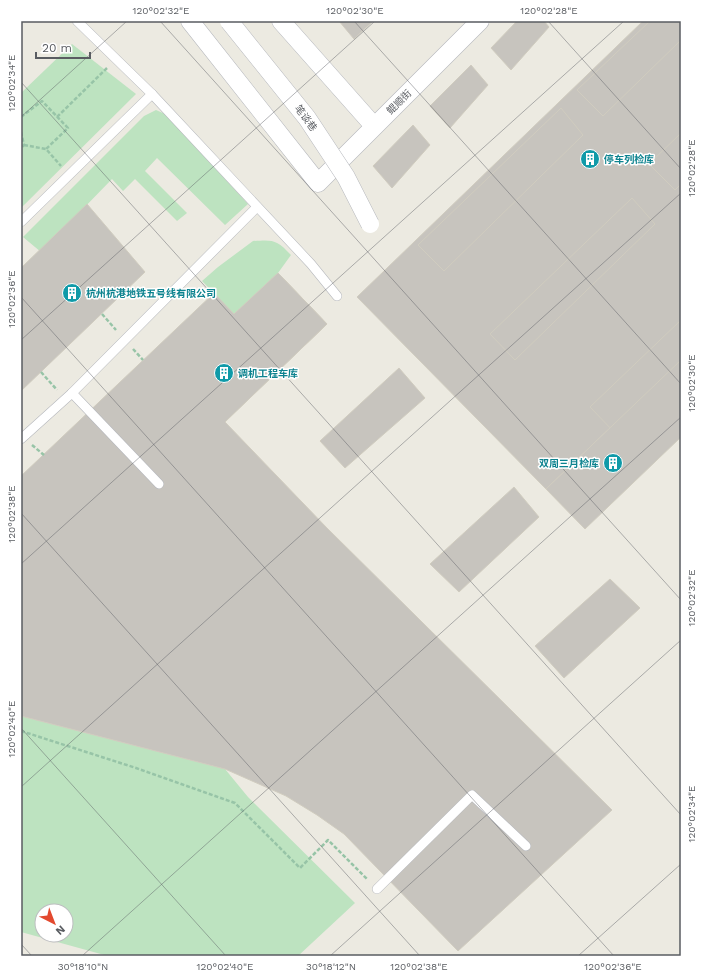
<svg xmlns="http://www.w3.org/2000/svg" width="702" height="977" font-family="'Work Sans','Noto Sans SC',sans-serif">
  <style>
    .green { fill: #bde3c0; fill-rule: evenodd }
    .building { fill: #c7c4be; stroke: #d0ccbf }
    .lines { fill: none; stroke-linecap: round; stroke-linejoin: round }
    .lane-casing { stroke: #b6b8bd; stroke-width: 10 }
    .street-casing { stroke: #b6b8bd; stroke-width: 19 }
    .path { stroke: #97c4a7; stroke-width: 2.5; stroke-dasharray: 4 2; stroke-linecap: butt }
    .lane { stroke: #fff; stroke-width: 9 }
    .street { stroke: #fff; stroke-width: 18 }
    .street-bridge-casing { stroke: #b6b8bd; stroke-width: 19; stroke-linecap: butt }
    .street-bridge { stroke: #fff; stroke-width: 18 }
    .ticks { fill: none; stroke: #595c61; stroke-width: 1; stroke-opacity: 0.45 }
    .labels { text-anchor: middle; dominant-baseline: central; stroke-width: 3; stroke-linejoin: round; paint-order: stroke }
    .street-label { font-size: 10px; fill: #595c61; stroke: #fff }
    .culture-label { font-size: 10px; font-weight: bold; fill: #0d838f; stroke: #fff; text-anchor: start }
    .neatline { fill: none; stroke: #595c61; stroke-width: 1.5 }
    .ticks-label { font-size: 10px; text-anchor: middle; fill: #595c61 }
  </style>
  <rect width="100%" height="100%" fill="#eceae1"/>
  <g class="green">
    <polygon points="72,44 136,94 21,208 21,93"/>
    <polygon points="156,110 165,114 248,204 225,225 157,158 145,171 187,213 177,221 135,179 123,191 112,179 41,252 23,237 144,116"/>
    <path d="M253,241C273,240 276,239 291,255L278,273L234,314L202,281L218,267Z"/>
    <path d="M21,716L225,769L248,797L355,903L298,956H108L21,932ZM42,911H66V935H42Z"/>
  </g>
  <g class="building">
    <polygon points="339,21 373,21 354,39"/>
    <polygon points="517,21 544,21 549,27 511,70 491,48"/>
    <polygon points="643,21 681,21 681,360 546,489 357,297"/>
    <polygon points="650,21 681,21 681,40 603,116 577,90"/>
    <polygon points="471,65 488,85 450,128 430,106"/>
    <polygon points="561,108 583,135 444,271 418,245"/>
    <polygon points="413,125 430,145 392,188 373,166"/>
    <polygon points="681,133 681,184 675,190 649,164"/>
    <polygon points="632,198 655,224 515,360 490,334"/>
    <polygon points="87,204 145,272 21,391 21,268"/>
    <polygon points="278,273 327,324 167,477 117,425"/>
    <polygon points="278,273 327,324 225,422 327,528 612,810 458,951 344,834 317,815 286,796 225,769 21,716 21,476 214,293 234,314"/>
    <polygon points="681,320 681,370 616,434 590,407"/>
    <polygon points="681,360 681,437 585,529 546,489"/>
    <polygon points="399,368 425,398 345,468 320,441"/>
    <polygon points="514,487 539,517 459,592 430,564"/>
    <polygon points="610,579 640,608 564,678 535,646"/>
  </g>
  <g class="lines">
    <defs>
      <g id="lane">
        <polyline points="77,21 152,94 311,264 337,296"/>
        <polyline points="21,222 152,94"/>
        <polyline points="21,439 72,393"/>
        <polyline points="159,484 72,393 257,207"/>
        <polyline points="377,889 472,795 526,846"/>
      </g>
      <g id="street">
        <polyline points="190,21 318,183 480,21"/>
        <polyline points="281,21 374,126"/>
      </g>
    </defs>
    <use href="#lane" class="lane-casing"/>
    <use href="#street" class="street-casing"/>
    <g class="path">
      <polyline points="21,117 42,101 68,128 46,149 61,166"/>
      <polyline points="57,117 107,68"/>
      <polyline points="21,132 24,145 21,148"/>
      <polyline points="24,145 46,149"/>
      <polyline points="102,314 116,330"/>
      <polyline points="133,349 143,360"/>
      <polyline points="41,372 57,390"/>
      <polyline points="32,445 44,455"/>
      <polyline points="21,731 136,768 235,803 300,868 328,840 367,879"/>
    </g>
    <use href="#lane" class="lane"/>
    <use href="#street" class="street"/>
    <defs>
      <polyline id="street-bridge" points="229,21 307,118 346,177 370,224"/>
    </defs>
    <use href="#street-bridge" class="street-bridge-casing"/>
    <use href="#street-bridge" class="street-bridge"/>
  </g>
  <path class="ticks" d="M160,21L681,600M354,21L681,384M548,21L681,169M21,82L681,815M21,117L127,21M21,297L614,956M21,340L375,21M21,513L420,956M21,564L624,21M21,728L226,956M21,787L681,193M21,944L32,956M82,956L681,417M330,956L681,640M578,956L681,864"/>
  <defs>
    <symbol id="building-disc" viewBox="-11 -11 22 22"><circle r="9.5" fill="#0f9aa8" stroke="#fff"/><path d="M-4-6H4V6H1V3H-1V6H-4ZM-2.5-4.3h1.7v1.8h-1.7ZM.8-4.3h1.7v1.8H.8ZM-2.5-1h1.7V.8h-1.7ZM.8-1h1.7V.8H.8Z" fill="#fff"/></symbol>
  </defs>
  <g fill-rule="evenodd">
    <use href="#building-disc" x="579" y="148" width="22" height="22"/>
    <use href="#building-disc" x="61" y="282" width="22" height="22"/>
    <use href="#building-disc" x="213" y="362" width="22" height="22"/>
    <use href="#building-disc" x="602" y="452" width="22" height="22"/>
  </g>
  <g class="labels">
    <g class="street-label">
      <text transform="translate(399 102) rotate(-45)">鲲顺街</text>
      <text transform="translate(306 118) rotate(54)">笔谈巷</text>
    </g>
    <g class="culture-label">
      <text x="604" y="159">停车列检库</text>
      <text x="86" y="293">杭州杭港地铁五号线有限公司</text>
      <text x="238" y="373">调机工程车库</text>
      <text x="599" y="463" text-anchor="end">双周三月检库</text>
    </g>
  </g>
  <rect width="702" height="977" fill="none" stroke="#ffffff" stroke-width="44"/>
  <g transform="translate(54 923) rotate(138)"><circle r="19" fill="#ffffff" stroke="#bdbec0"/>
  <path d="M0-3L7 15L0 10L-7 15Z" fill="#e3492f"/>
  <text y="-6" font-size="11" font-weight="bold" text-anchor="middle" fill="#595c61">N</text>
  </g>
  <path d="M36 52v6h54v-6" fill="none" stroke="#595c61" stroke-width="2"/>
  <text x="42" y="52" font-size="12" fill="#595c61" stroke="#ffffff" stroke-width="3" paint-order="stroke">20 m</text>
  <rect x="22" y="22" width="658" height="933" class="neatline"/>
  <g class="ticks-label">
    <text x="161" y="14">120°02'32"E</text>
    <text x="355" y="14">120°02'30"E</text>
    <text x="549" y="14">120°02'28"E</text>
    <text transform="translate(11 83) rotate(-90)" y="4">120°02'34"E</text>
    <text transform="translate(691 168) rotate(-90)" y="4">120°02'28"E</text>
    <text transform="translate(11 299) rotate(-90)" y="4">120°02'36"E</text>
    <text transform="translate(691 383) rotate(-90)" y="4">120°02'30"E</text>
    <text transform="translate(11 514) rotate(-90)" y="4">120°02'38"E</text>
    <text transform="translate(691 598) rotate(-90)" y="4">120°02'32"E</text>
    <text transform="translate(11 729) rotate(-90)" y="4">120°02'40"E</text>
    <text transform="translate(691 814) rotate(-90)" y="4">120°02'34"E</text>
    <text x="83" y="970">30°18'10"N</text>
    <text x="225" y="970">120°02'40"E</text>
    <text x="331" y="970">30°18'12"N</text>
    <text x="419" y="970">120°02'38"E</text>
    <text x="613" y="970">120°02'36"E</text>
  </g>
</svg>
